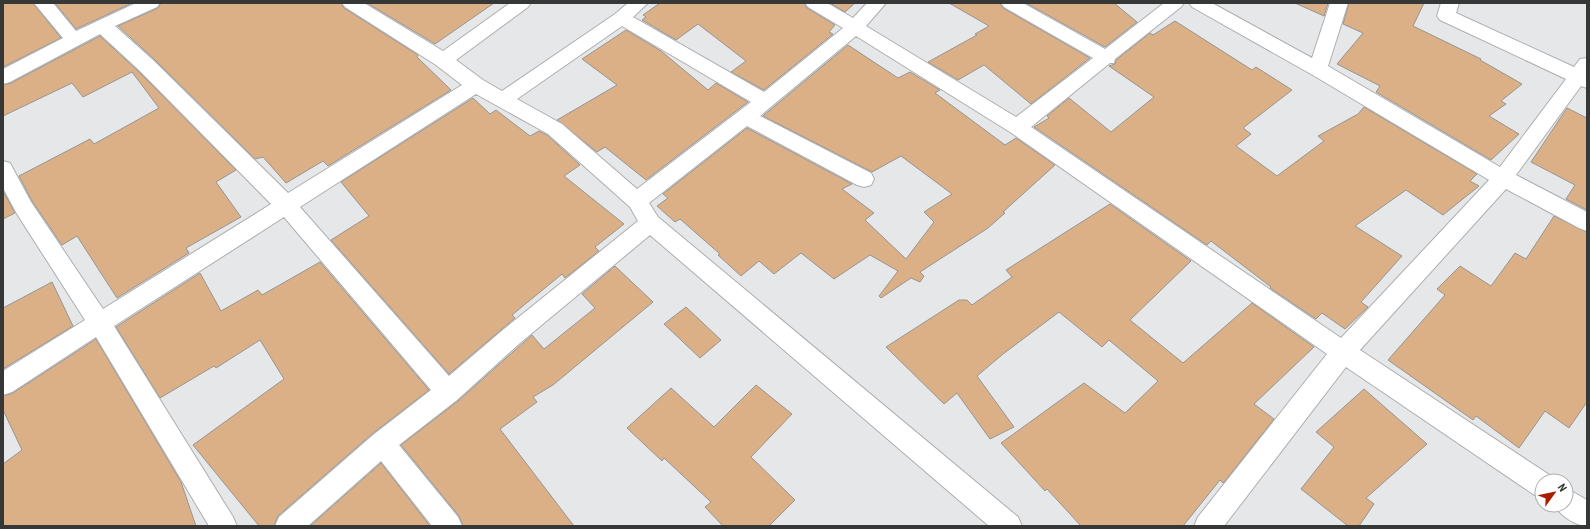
<svg xmlns="http://www.w3.org/2000/svg" width="1590" height="529" font-family="'Roboto Condensed',sans-serif">
  <style>
    .building { fill: #dbb086; stroke: #969593 }
    .lines { fill: none; stroke-linecap: round; stroke-linejoin: round }
    .minor-casing { stroke: #adaeb0; stroke-width: 2 }
    .minor { fill: #fff; fill-rule: evenodd }
  </style>
  <rect width="100%" height="100%" fill="#e6e7e8"/>
  <g class="building">
    <polygon points="3,3 33,3 61,38 3,67"/>
    <polygon points="55,3 132,3 76,29"/>
    <polygon points="161,3 341,3 344,8 418,55 417,57 451,90 328,166 323,161 286,183 263,157 255,159 155,60 118,26 158,8"/>
    <polygon points="367,3 494,3 435,44"/>
    <polygon points="660,3 804,3 807,8 835,25 829,32 833,34 764,90 731,72 746,61 698,24 676,40 642,20 646,17 643,15"/>
    <polygon points="830,3 855,3 845,12"/>
    <polygon points="949,3 1000,3 1003,8 1090,58 1031,104 984,65 958,80 928,62 977,35 975,34 989,26"/>
    <polygon points="1026,3 1114,3 1137,22 1105,47"/>
    <polygon points="1295,3 1328,3 1324,16"/>
    <polygon points="1349,3 1424,3 1413,26 1481,59 1480,60 1522,84 1501,101 1506,104 1489,116 1519,134 1491,160 1376,92 1380,86 1337,64 1363,33 1343,24"/>
    <polygon points="1175,21 1252,70 1256,67 1292,90 1243,128 1251,134 1236,146 1277,176 1324,141 1318,136 1358,114 1364,107 1477,174 1470,181 1479,186 1443,215 1406,190 1355,226 1402,256 1361,302 1368,307 1345,329 1322,313 1316,319 1270,288 1271,287 1211,241 1207,245 1034,127 1049,118 1047,116 1069,98 1111,132 1154,97 1109,66 1115,64 1116,60 1150,33 1153,35"/>
    <polygon points="626,30 661,51 708,90 716,83 748,102 646,180 605,147 597,152 557,120 617,85 582,59"/>
    <polygon points="100,36 139,72 236,170 216,182 241,217 186,248 189,253 117,298 77,236 62,245 32,201 19,176 90,139 94,144 159,108 132,72 83,97 72,83 3,116 3,85 11,83"/>
    <polygon points="848,45 898,78 910,72 940,90 935,93 1005,145 1016,138 1055,165 1003,212 1005,213 988,228 920,272 924,276 920,282 911,278 881,298 879,296 898,271 870,255 834,279 801,253 774,274 759,261 741,276 718,255 720,254 680,219 675,222 657,206 668,198 663,194 747,128 852,184 842,189 874,213 865,220 906,259 934,222 924,212 952,194 901,156 872,172 763,116"/>
    <polygon points="473,98 490,114 496,110 530,136 539,131 547,135 580,165 564,176 624,224 595,247 599,251 565,278 562,274 512,315 515,318 449,374 331,240 369,216 341,182"/>
    <polygon points="1567,108 1587,118 1587,210 1566,199 1575,185 1531,162"/>
    <polygon points="3,191 15,213 3,219"/>
    <polygon points="1110,204 1191,261 1130,320 1183,363 1252,303 1314,347 1254,404 1274,419 1225,481 1223,483 1220,480 1183,526 1081,526 1047,489 1045,491 1001,443 1084,383 1125,413 1158,381 1109,340 1102,347 1059,312 1003,354 977,376 1014,427 990,439 957,393 944,404 886,347 959,300 967,300 972,305 1012,277 1006,270"/>
    <polygon points="1554,216 1587,232 1587,402 1569,428 1545,411 1519,448 1476,416 1473,420 1388,360 1445,295 1437,289 1460,266 1491,286 1515,253 1526,259"/>
    <polygon points="320,262 429,390 372,434 278,516 274,526 259,526 193,445 284,379 260,340 216,368 214,366 160,398 116,327 200,273 221,311 258,290 262,295"/>
    <polygon points="615,266 653,302 553,385 533,397 537,402 500,429 574,526 463,526 459,516 401,445 458,401 532,335 544,349 595,308 582,294"/>
    <polygon points="52,282 73,326 3,369 3,308"/>
    <polygon points="686,307 721,340 700,358 664,324"/>
    <polygon points="96,339 181,482 196,526 3,526 3,464 22,450 3,410 3,396 13,393"/>
    <polygon points="756,385 792,414 751,457 795,500 769,526 723,526 705,507 711,502 664,458 662,461 627,428 671,388 714,427"/>
    <polygon points="1364,389 1427,444 1366,498 1374,504 1359,526 1348,526 1301,489 1334,447 1316,432"/>
    <polygon points="381,463 430,526 310,526"/>
  </g>
  <g class="lines">
    <defs>
      <g id="minor">
        <path d="M34,3H53L76,31L136,3H160L157,7L115,26L154,61L288,193L462,85L436,65L345,7L342,3H364L443,51L510,3H531L528,7L456,60L483,80L502,91L615,14L628,3H648L633,17L764,92L843,28L808,7L805,3H827L853,18L867,3H886L866,26L1016,117L1093,58L1004,7L1001,3H1023L1105,49L1164,3H1184L1181,7L1115,59L1114,63H1110L1031,127L1341,338L1489,180L1311,74L1192,7L1189,3H1212L1312,58L1330,3H1348L1328,66L1500,167L1566,79L1440,20L1437,16L1441,3H1459L1456,13L1574,67L1580,59L1587,58V88L1581,86L1516,175L1587,212V231L1579,228L1506,189L1360,350L1551,476L1553,481H1542V498L1533,494L1346,367L1224,526H1194L1198,517L1327,354L1010,132L856,36L760,116L871,173L874,179L871,185L864,187L857,185L747,126L649,203L658,217L1018,517L1022,526H989L650,235L520,343L457,400L399,445L458,517L462,526H432L381,461L308,526H275L279,517L373,435L431,390L284,217L114,326L233,517L237,526H209L96,337L12,392L3,395V371L85,320L17,214L3,188V161L10,163L31,202L103,309L271,204L140,71L100,34L10,82L3,84V69L63,38ZM622,26L751,102L637,189L562,124L517,99ZM476,94L548,134L630,207L638,221L504,329L449,376L300,207Z"/>
        <path d="M1566,488L1587,500V526C1576,526 1559,515 1555,505H1566Z"/>
      </g>
    </defs>
    <use href="#minor" class="minor-casing"/>
    <use href="#minor" class="minor"/>
  </g>
  <rect width="1590" height="529" fill="none" stroke="#363737" stroke-width="8"/>
  <g transform="translate(1554 493) rotate(57)"><circle r="19" fill="#ffffff" stroke="#afafaf"/>
  <path d="M0-3L7 15L0 10L-7 15Z" fill="#ab1c02"/>
  <text y="-6" font-size="11" font-weight="bold" text-anchor="middle" fill="#363737">N</text>
  </g>
</svg>
